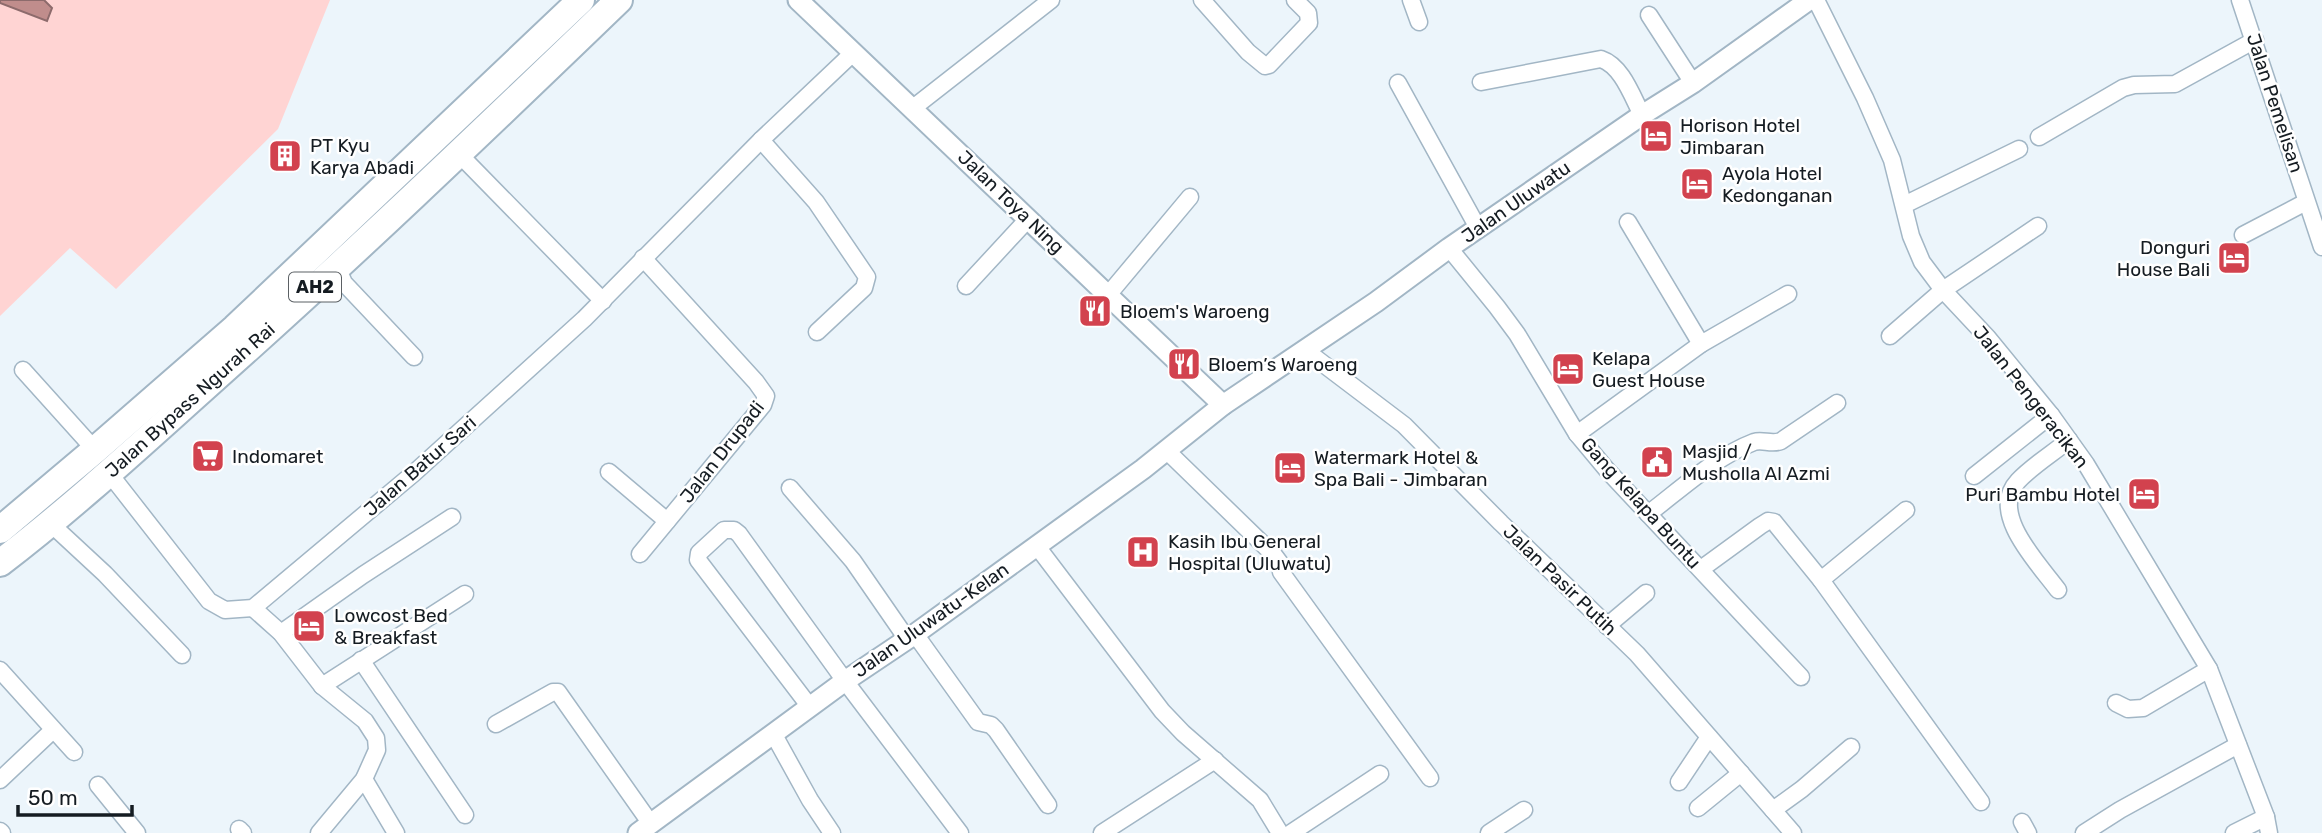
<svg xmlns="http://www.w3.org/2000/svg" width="2322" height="833" font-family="Rubik,sans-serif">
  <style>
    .green { fill: #ffd4d3 }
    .water { fill: #c08d8c; stroke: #8d6b6c; stroke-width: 2 }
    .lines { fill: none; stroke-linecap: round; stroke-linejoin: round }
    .minor-casing { stroke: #a2b6c5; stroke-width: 19 }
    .tertiary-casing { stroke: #a2b6c5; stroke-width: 23 }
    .trunk-casing { stroke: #a2b6c5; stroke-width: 30 }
    .minor { stroke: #fff; stroke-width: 16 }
    .tertiary { stroke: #fff; stroke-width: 19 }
    .trunk { stroke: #fff; stroke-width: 26 }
    .labels { text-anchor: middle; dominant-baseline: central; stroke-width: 5; stroke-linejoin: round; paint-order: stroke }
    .shield { fill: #fff; stroke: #5b6064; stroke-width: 2 }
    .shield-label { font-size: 18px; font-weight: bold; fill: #151c22 }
    .street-label { font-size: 19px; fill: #151c22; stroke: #fff }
    .poi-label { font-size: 19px; fill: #151c22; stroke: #fff; text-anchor: start }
  </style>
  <rect width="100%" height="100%" fill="#ecf5fb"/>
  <polygon class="green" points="44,0 330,0 278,129 116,289 70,248 0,316 0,3 46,21 52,8"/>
  <polygon class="water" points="0,0 44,0 52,8 47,21 0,3"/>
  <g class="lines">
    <defs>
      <g id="minor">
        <polyline points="1202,0 1248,52 1265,66 1269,65 1309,23 1308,13 1295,0"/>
        <polyline points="1411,0 1419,22"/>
        <polyline points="1816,0 1865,98 1892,160 1911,236 1922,262 1943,290 1988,338 2051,415 2086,464 2209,669 2266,817 2269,833"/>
        <polyline points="2240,0 2322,247"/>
        <polyline points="1649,15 1693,83"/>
        <path d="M1481,82L1601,59C1622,66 1632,96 1642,115"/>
        <polyline points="1398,83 1478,228"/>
        <polyline points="913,108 1051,0"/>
        <polyline points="2039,137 2123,88 2134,85 2175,84 2255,40"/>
        <polyline points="761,140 816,202 867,277 864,288 817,332"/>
        <polyline points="459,154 603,301"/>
        <polyline points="1904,205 2019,149"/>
        <polyline points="1628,222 1701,344"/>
        <polyline points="2243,235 2306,202"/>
        <polyline points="1449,248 1497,307 1517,334 1577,434 1607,470 1801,677"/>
        <polyline points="337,267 344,283 414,357"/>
        <polyline points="966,286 1028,219"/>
        <polyline points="1108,295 1190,197"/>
        <polyline points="1890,336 1943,290 2038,226"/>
        <polyline points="1305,350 1404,425 1501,523 1637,654 1793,833"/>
        <polyline points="23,370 95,450"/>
        <polyline points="1577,434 1701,344 1788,294"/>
        <polyline points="1167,451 1274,555 1280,563 1281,572 1430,778"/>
        <polyline points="609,472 667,521"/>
        <polyline points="109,473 209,601 225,610 253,608 414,473 584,319 761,140 854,52"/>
        <polyline points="1974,476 2051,415"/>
        <polyline points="790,488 853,561 907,639"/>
        <path d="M1648,514C1681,489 1715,457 1754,442C1763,439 1771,445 1781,441L1837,403"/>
        <polyline points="50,523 105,574 182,655"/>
        <polyline points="1036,545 1162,711 1183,733 1260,800 1280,833"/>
        <polyline points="640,554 763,405 766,396 756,382 643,258"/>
        <polyline points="1701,569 1760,526 1768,521 1774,522 1821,580 1981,802"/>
        <polyline points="1821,580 1906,510"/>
        <path d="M2058,590C2039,564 1988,513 2018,481C2032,466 2053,453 2069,440"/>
        <polyline points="253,608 281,633 322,686 365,721 376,738 377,750 364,779 319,833"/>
        <polyline points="1607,626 1646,593"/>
        <polyline points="281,633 363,575 452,517"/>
        <polyline points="915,634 978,722 991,725 996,730 1048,805"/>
        <polyline points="361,660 465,815"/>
        <polyline points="0,670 74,752"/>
        <polyline points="322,686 465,594"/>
        <polyline points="2116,703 2128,709 2143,708 2209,669"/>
        <polyline points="810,707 698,560 699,553 724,530 734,530 739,534 845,681 960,833"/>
        <polyline points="496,724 553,692 558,692 651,824"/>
        <polyline points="774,735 810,800 832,833"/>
        <polyline points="364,779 396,833"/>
        <polyline points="0,780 53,730"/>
        <polyline points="1679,782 1709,737"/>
        <polyline points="98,785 137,833"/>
        <polyline points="1698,808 1741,773"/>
        <polyline points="1773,810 1802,789 1851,747"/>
        <polyline points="2022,822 2028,833"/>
        <polyline points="239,829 243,833"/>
        <polyline points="0,831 2,833"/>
        <polyline points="1102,833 1215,760"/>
        <polyline points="1291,833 1380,774"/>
        <polyline points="1489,833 1524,810"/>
        <polyline points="2084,833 2120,810 2238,745"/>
        <polyline points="2234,833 2266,817"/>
      </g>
      <g id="tertiary">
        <polyline points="798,0 1223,405"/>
        <polyline points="638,833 845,681 915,634 1143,469 1223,405 1376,302 1449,248 1642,115 1693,83 1809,0"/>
      </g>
      <g id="trunk">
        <polyline points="0,530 95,450 235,328 581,0"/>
        <path d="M0,563C72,508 138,447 205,387C346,262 483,131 619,0"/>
      </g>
    </defs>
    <use href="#minor" class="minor-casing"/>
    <use href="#tertiary" class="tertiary-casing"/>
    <use href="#trunk" class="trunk-casing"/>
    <use href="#minor" class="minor"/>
    <use href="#tertiary" class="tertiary"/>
    <use href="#trunk" class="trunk"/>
  </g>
  <defs>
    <symbol id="hotel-square" viewBox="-11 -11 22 22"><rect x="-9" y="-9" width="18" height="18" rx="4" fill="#d2424e" stroke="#fff"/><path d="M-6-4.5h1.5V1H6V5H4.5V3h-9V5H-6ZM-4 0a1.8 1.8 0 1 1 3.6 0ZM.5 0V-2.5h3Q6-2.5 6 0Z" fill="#fff"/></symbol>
    <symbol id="building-square" viewBox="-11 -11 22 22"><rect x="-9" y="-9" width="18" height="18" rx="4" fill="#d2424e" stroke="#fff"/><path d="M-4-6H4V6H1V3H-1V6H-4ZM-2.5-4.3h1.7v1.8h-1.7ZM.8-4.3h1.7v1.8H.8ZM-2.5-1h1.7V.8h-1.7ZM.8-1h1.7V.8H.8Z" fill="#fff"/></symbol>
    <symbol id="restaurant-square" viewBox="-11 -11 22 22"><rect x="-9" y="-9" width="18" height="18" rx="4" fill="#d2424e" stroke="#fff"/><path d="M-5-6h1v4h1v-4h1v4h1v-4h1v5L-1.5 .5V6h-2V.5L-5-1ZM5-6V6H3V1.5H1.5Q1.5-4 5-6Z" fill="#fff"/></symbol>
    <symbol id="supermarket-square" viewBox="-11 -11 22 22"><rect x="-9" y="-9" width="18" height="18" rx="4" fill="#d2424e" stroke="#fff"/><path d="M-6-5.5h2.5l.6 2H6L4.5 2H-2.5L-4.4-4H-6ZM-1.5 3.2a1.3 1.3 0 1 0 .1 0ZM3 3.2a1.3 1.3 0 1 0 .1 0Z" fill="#fff"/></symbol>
    <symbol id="civic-square" viewBox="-11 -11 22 22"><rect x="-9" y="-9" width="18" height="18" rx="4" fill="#d2424e" stroke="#fff"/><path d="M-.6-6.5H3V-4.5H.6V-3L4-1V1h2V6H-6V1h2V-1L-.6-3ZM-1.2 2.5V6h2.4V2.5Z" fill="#fff"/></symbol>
    <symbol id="hospital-square" viewBox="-11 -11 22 22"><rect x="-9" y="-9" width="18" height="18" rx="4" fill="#d2424e" stroke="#fff"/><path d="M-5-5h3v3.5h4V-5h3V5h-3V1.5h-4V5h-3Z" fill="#fff"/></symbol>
  </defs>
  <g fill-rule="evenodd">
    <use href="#hotel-square" x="1637" y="117" width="38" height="38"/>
    <use href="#building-square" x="266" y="137" width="38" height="38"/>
    <use href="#hotel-square" x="1678" y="165" width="38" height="38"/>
    <use href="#hotel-square" x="2215" y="239" width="38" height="38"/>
    <use href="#restaurant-square" x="1076" y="292" width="38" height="38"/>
    <use href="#restaurant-square" x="1165" y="345" width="38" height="38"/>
    <use href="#hotel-square" x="1549" y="350" width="38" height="38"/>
    <use href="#supermarket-square" x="189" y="437" width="38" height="38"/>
    <use href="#civic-square" x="1638" y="443" width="38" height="38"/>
    <use href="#hotel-square" x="1271" y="449" width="38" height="38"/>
    <use href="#hotel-square" x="2125" y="475" width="38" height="38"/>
    <use href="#hospital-square" x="1124" y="533" width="38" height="38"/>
    <use href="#hotel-square" x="290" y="607" width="38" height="38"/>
  </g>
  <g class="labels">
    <rect class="shield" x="289" y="272.5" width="52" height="29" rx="5"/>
    <g class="shield-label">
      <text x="315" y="287">AH2</text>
    </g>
    <g class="street-label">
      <text transform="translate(2275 103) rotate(72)">Jalan Pemelisan</text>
      <text transform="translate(1011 202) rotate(44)">Jalan Toya Ning</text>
      <text transform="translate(1516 202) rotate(-35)">Jalan Uluwatu</text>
      <text transform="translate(2031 397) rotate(52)">Jalan Pengeracikan</text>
      <text transform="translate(190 400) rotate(-42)">Jalan Bypass Ngurah Rai</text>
      <text transform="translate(722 452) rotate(-52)">Jalan Drupadi</text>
      <text transform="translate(420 466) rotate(-41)">Jalan Batur Sari</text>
      <text transform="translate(1641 503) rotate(48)">Gang Kelapa Buntu</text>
      <text transform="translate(1560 580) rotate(44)">Jalan Pasir Putih</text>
      <text transform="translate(931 620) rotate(-35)">Jalan Uluwatu-Kelan</text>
    </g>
    <g class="poi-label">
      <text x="1680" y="125">Horison Hotel<tspan x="1680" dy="22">Jimbaran</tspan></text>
      <text x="310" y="145">PT Kyu<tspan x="310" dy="22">Karya Abadi</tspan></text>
      <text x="1722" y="173">Ayola Hotel<tspan x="1722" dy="22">Kedonganan</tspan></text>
      <text x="2210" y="247" text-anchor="end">Donguri<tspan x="2210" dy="22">House Bali</tspan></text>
      <text x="1120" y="311">Bloem's Waroeng</text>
      <text x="1592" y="358">Kelapa<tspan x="1592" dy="22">Guest House</tspan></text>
      <text x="1208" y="364">Bloem’s Waroeng</text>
      <text x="1682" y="451">Masjid /<tspan x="1682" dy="22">Musholla Al Azmi</tspan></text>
      <text x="232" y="456">Indomaret</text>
      <text x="1314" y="457">Watermark Hotel &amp;<tspan x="1314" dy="22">Spa Bali - Jimbaran</tspan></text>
      <text x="2120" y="494" text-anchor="end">Puri Bambu Hotel</text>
      <text x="1168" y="541">Kasih Ibu General<tspan x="1168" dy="22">Hospital (Uluwatu)</tspan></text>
      <text x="334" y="615">Lowcost Bed<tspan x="334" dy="22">&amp; Breakfast</tspan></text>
    </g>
  </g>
  <path d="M18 805v10h114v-10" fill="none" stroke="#151c22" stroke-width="3.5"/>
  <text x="28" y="805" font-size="21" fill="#151c22" stroke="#ffffff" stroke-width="5" paint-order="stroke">50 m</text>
</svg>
